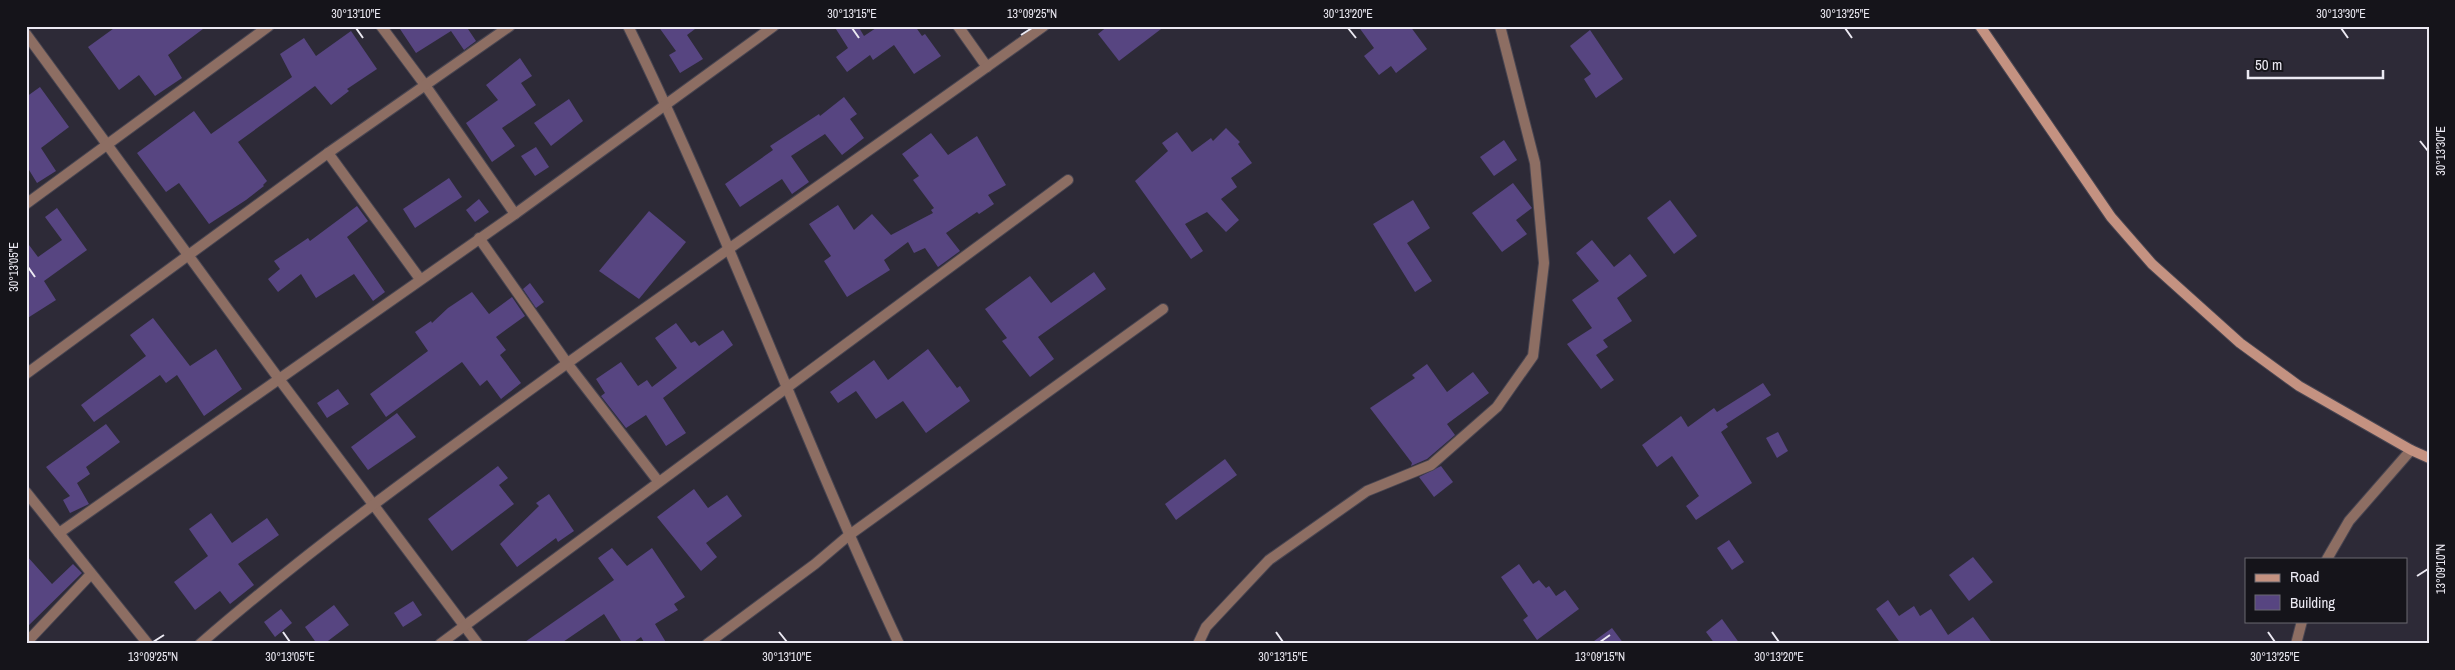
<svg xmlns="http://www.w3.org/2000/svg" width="2455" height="670" font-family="'Archivo Narrow',sans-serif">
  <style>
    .building { fill: #574581 }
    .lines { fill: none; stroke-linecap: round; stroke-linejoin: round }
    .street-casing { stroke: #484551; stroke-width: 12 }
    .secondary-casing { stroke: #484551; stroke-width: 12 }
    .street { stroke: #8d6e63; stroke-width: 10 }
    .secondary { stroke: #c49281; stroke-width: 10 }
    .ticks { fill: none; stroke: #ebe9f2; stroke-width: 2 }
    .neatline { fill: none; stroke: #ebe9f2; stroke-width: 2 }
    .ticks-label { font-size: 12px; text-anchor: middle; fill: #ebe9f2 }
  </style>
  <rect width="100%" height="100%" fill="#2d2a37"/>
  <g class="building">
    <polygon points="117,26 207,26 168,55 182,78 155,96 139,75 119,90 88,47"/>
    <polygon points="398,26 466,26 476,41 464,50 451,31 416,53"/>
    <polygon points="658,26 699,26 687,35 703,59 680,73 669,55 676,51"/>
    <polygon points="834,26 858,26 864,36 879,26 915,26 922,36 925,34 941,56 914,74 894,45 873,60 870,55 847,72 836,57 848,48"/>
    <polygon points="1108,26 1165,26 1119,61 1098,34"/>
    <polygon points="1358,26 1410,26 1427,49 1396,73 1391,66 1379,75 1364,56 1374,48"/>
    <polygon points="1590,30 1623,79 1596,98 1584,79 1591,74 1570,46"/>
    <polygon points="351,31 377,69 347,89 349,91 331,105 315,86 238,142 267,181 263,185 264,186 246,200 209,224 179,183 166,192 137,153 194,111 211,134 292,77 280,54 304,38 316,56"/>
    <polygon points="520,58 532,76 521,83 536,105 502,128 515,146 492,162 466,123 498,100 486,85"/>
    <polygon points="40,87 69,127 41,148 56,171 37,183 26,165 26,97"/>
    <polygon points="844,97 857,114 850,119 864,138 842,155 825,134 791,156 809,182 792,194 782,179 740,207 725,184 773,150 770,146 819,114 820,116"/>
    <polygon points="569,99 583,121 551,146 534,123"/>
    <polygon points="1226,128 1240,142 1238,144 1252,163 1231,178 1237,187 1221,199 1239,220 1226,232 1207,212 1185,224 1203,251 1191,259 1135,181 1168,151 1162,143 1177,132 1192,152 1211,138 1213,141"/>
    <polygon points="931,133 948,155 977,136 1006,185 988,195 994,204 979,214 977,212 946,233 960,251 938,267 925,248 914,253 908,242 884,260 890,270 847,297 824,261 831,256 809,224 838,205 854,230 872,214 891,235 933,213 931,210 934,208 913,180 919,176 902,154"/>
    <polygon points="1504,140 1517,160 1494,176 1480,157"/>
    <polygon points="536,147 549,167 535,176 521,156"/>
    <polygon points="449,178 462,197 415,228 403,209"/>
    <polygon points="1513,183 1532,208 1516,220 1527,234 1502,252 1472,213"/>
    <polygon points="479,199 489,212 475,222 466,210"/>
    <polygon points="1413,200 1430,228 1407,243 1432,281 1415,292 1373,224"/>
    <polygon points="1670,200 1697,236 1674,254 1647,218"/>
    <polygon points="357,206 368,221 347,237 385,292 373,301 354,274 316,298 301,274 278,292 268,279 280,269 274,261 308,238 310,241"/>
    <polygon points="57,208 87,250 44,281 56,300 26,319 26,241 38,257 62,240 45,217"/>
    <polygon points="649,211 686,242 639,299 599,271"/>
    <polygon points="1592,240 1614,267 1630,254 1647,276 1617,298 1632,321 1603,340 1608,347 1596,355 1614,380 1601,389 1567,344 1592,328 1572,300 1599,281 1576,253"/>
    <polygon points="1094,272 1106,289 1038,337 1054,359 1030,377 1002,341 1007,338 985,309 1030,276 1051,303"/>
    <polygon points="530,283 544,302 536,308 523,289"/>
    <polygon points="472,292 489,314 512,297 525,316 496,337 506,350 500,355 521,383 501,399 487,380 480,386 462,362 386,417 370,394 428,351 415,332 431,321 432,323 448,308"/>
    <polygon points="153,318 190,366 216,349 242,389 204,416 177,375 166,383 160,375 94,422 81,405 146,356 130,335"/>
    <polygon points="676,323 691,343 695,341 699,346 723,330 733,345 663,398 686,433 666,446 646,415 626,428 601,396 605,393 596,379 621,362 638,386 647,380 652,387 677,368 655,338"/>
    <polygon points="928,349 957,388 960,386 970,401 926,433 903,401 876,419 856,391 838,403 830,392 874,360 888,380"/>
    <polygon points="1427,364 1447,392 1473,372 1489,393 1447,424 1455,435 1427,459 1411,466 1412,463 1370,408 1415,378 1412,375"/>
    <polygon points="1763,383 1771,395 1726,424 1728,427 1721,432 1752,483 1696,520 1686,506 1699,496 1672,456 1657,467 1642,445 1681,416 1688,427 1714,408 1717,412"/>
    <polygon points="338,389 349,404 327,418 317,403"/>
    <polygon points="397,413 416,437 368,470 351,447"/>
    <polygon points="106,424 120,442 86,467 90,474 77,483 89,504 70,513 63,500 70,496 46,467"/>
    <polygon points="1778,432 1788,451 1777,458 1766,438"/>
    <polygon points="1225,459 1237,475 1176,520 1165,504"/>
    <polygon points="498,466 508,478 499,485 514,504 452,551 428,519"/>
    <polygon points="1441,466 1453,482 1434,497 1419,477"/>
    <polygon points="694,489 708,508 727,495 742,516 706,543 717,557 701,571 657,517"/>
    <polygon points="549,494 574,531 558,542 556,538 517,567 500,544 539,506 536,503"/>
    <polygon points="211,513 232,543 267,518 279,535 238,564 254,585 230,604 220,591 195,610 174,582 208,556 189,529"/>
    <polygon points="1729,540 1744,562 1732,570 1717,548"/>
    <polygon points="612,548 627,566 652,548 685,597 674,604 678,610 655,624 667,644 645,644 641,637 631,644 623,644 604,614 560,644 522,644 614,580 598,558"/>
    <polygon points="26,555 52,584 73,564 82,573 26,628"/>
    <polygon points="1973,557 1993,582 1969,601 1949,575"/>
    <polygon points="1519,564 1533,584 1539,580 1546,588 1549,586 1556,596 1565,590 1579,609 1537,640 1523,620 1528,616 1501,577"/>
    <polygon points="1888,600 1899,616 1914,606 1920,616 1931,609 1948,635 1973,617 1993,644 1901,644 1876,609"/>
    <polygon points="413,601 422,615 403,627 394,613"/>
    <polygon points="334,605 349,625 324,644 317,644 305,627"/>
    <polygon points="281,609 292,623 275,637 264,622"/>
    <polygon points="1722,619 1740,644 1715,644 1706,632"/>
    <polygon points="1612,628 1624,644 1590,644"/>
  </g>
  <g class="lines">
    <defs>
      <g id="street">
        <polyline points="381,26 425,85 515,214"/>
        <path d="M628,26C727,228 803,440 899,644"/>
        <polyline points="958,26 987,67"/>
        <polyline points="26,34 279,379 478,644"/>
        <polyline points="328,153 420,279"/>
        <polyline points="26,204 269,26"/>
        <polyline points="479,238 567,363 658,481"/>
        <polyline points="26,374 328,153 510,26"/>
        <polyline points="26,492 148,644"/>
        <polyline points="59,533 515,214 774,26"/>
        <polyline points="2327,559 2349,521 2411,450"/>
        <polyline points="26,643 91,574"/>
        <path d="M200,644C307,551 422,468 537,385C705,264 876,147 1044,26"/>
        <polyline points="440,644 1068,180"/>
        <polyline points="707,644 815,564 848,536 1163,309"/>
        <polyline points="1198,644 1206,627 1269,560 1367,491 1431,465 1497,407 1533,356 1544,263 1535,163 1500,26"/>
        <polyline points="2296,644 2302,621"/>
      </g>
      <polyline id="secondary" points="1980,26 2111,217 2152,264 2240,343 2299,386 2411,450 2429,458"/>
    </defs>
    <use href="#street" class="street-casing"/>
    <use href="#secondary" class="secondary-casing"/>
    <use href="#street" class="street"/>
    <use href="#secondary" class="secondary"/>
  </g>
  <path class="ticks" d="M356,28L363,38M852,28L859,38M1348,28L1356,38M1845,28L1852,38M2341,28L2348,38M1021,35L1032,28M2420,141L2428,151M28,267L35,277M2417,576L2428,569M283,632L290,642M779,632L787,642M1276,632L1283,642M1772,632L1779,642M2268,632L2275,642M153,642L164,635M1600,642L1610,635"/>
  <rect width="2455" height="670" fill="none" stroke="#15141a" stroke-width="55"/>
  <rect x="2245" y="558" width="162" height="65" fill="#15141a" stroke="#6b6970"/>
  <rect x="2255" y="574" width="25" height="8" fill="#c49281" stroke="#6b6970"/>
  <text x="2290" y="582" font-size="15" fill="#ebe9f2">Road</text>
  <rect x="2255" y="595" width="25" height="15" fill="#574581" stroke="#6b6970"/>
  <text x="2290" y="608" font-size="15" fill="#ebe9f2">Building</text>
  <path d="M2248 70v8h135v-8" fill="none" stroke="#ebe9f2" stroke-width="2.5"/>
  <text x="2255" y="70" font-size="15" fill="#ebe9f2" stroke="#15141a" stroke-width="4" paint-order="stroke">50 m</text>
  <rect x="28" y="28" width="2400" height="614" class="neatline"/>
  <g class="ticks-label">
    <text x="356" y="18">30°13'10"E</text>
    <text x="852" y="18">30°13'15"E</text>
    <text x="1032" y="18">13°09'25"N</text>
    <text x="1348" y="18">30°13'20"E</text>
    <text x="1845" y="18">30°13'25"E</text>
    <text x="2341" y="18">30°13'30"E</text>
    <text transform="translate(2441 151) rotate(-90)" y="4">30°13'30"E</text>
    <text transform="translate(14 267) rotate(-90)" y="4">30°13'05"E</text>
    <text transform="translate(2441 569) rotate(-90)" y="4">13°09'10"N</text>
    <text x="153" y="661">13°09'25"N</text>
    <text x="290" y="661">30°13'05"E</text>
    <text x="787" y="661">30°13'10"E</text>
    <text x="1283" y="661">30°13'15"E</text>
    <text x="1600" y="661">13°09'15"N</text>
    <text x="1779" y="661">30°13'20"E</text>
    <text x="2275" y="661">30°13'25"E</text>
  </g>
</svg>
